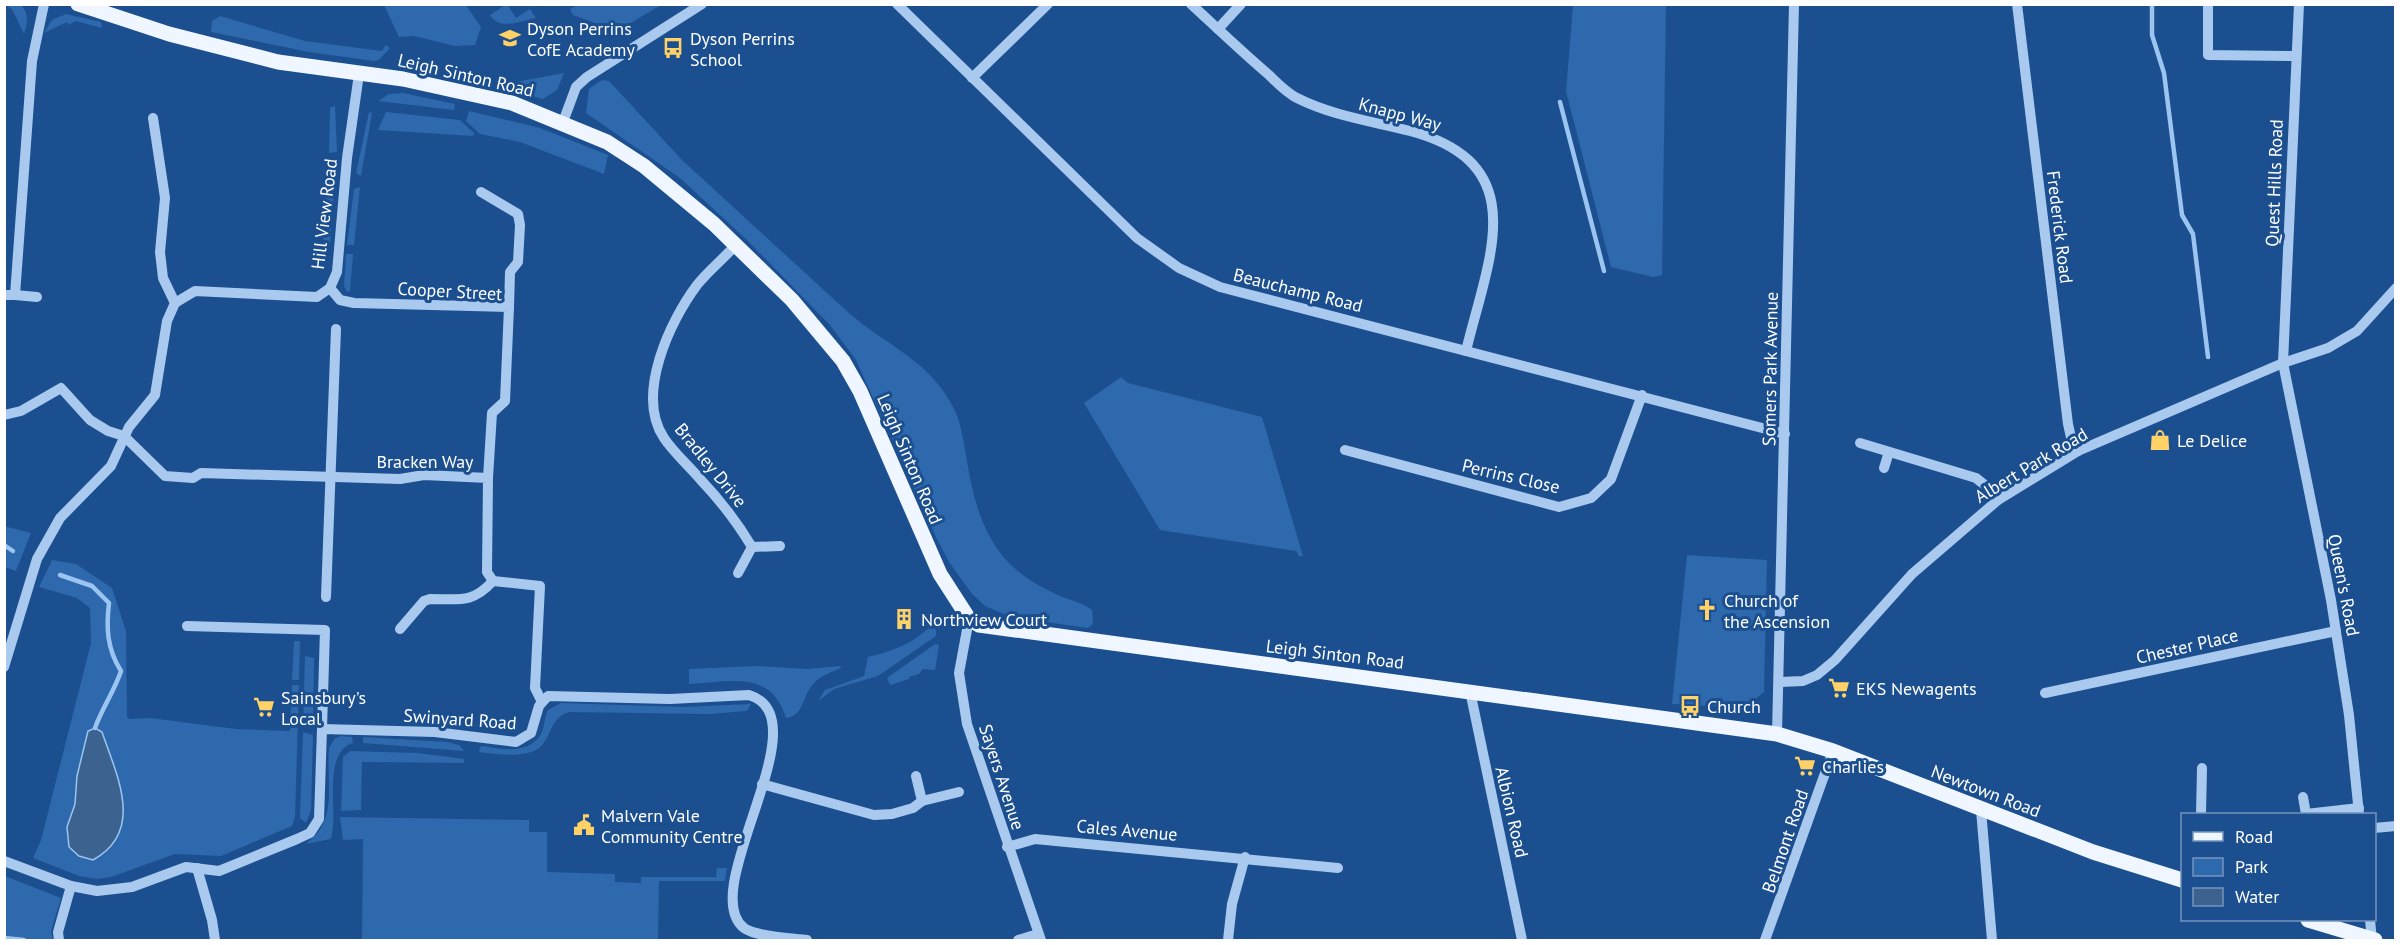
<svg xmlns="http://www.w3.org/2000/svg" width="2400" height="945" font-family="'PT Sans',sans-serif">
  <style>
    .green { fill: #2e69ad }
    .water { fill: #3c6290; stroke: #9cc4f0; stroke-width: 1.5 }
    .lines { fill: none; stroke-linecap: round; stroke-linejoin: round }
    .stream { stroke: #9cc4f0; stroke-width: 4.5 }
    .minor { stroke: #a9c9ee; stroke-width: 10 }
    .major { stroke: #f0f6ff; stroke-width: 15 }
    .labels { text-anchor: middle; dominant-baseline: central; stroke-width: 6; stroke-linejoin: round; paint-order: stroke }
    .poi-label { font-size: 18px; fill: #fff; stroke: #1b4f8f; text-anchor: start }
    .street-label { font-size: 18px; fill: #fff; stroke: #1b4f8f }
  </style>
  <rect width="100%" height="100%" fill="#1b4f8f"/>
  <g class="green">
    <path d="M507,4L516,18L530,9L536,18C521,21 499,31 490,15Z"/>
    <path d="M5,5H21C29,14 28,22 24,34L12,9Z"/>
    <polygon points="384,5 466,5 481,27 475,45 455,46 414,36 399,37"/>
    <polygon points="577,5 577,4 661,5 617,31 573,15 570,9"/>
    <polygon points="1573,5 1666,5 1662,275 1653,277 1611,267 1566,91"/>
    <polygon points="66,14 101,22 102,28 76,21 68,25 67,22 44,33 52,20"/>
    <polygon points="220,16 305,41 382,51 386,45 390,48 379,60 374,61 309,52 211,32 212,21"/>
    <polygon points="564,73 557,90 543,99 495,86"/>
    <path d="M602,80L609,81L682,160L850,314C887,346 929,360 953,407C961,422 963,439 966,455C972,493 980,530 1006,560C1022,577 1041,588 1063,597C1073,601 1083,603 1092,610L1093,624L1088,628L1011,617L985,606L972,594L949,562L936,537L856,360L830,325L748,241L680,178L586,113L589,89Z"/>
    <polygon points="403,93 455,104 454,110 378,101 389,94"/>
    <polygon points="335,106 337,152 329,153 330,108"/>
    <polygon points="469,111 540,128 608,155 604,174 520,142 480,134 466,121"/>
    <polygon points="369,112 372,113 361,176 356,173"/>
    <polygon points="386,112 460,120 475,134 472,136 378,130"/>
    <polygon points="328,164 336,166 330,245 328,245 323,239"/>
    <polygon points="360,187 354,245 347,245 354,189"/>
    <polygon points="346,254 353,254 350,291 347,292 344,286"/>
    <polygon points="1121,377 1128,383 1262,417 1303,556 1299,556 1296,551 1160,530 1084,403"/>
    <polygon points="4,526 31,533 16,571 5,567"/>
    <polygon points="1687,555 1767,560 1764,692 1744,708 1672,704"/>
    <polygon points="52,560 76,564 112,588 126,631 127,717 130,719 150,718 236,729 290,731 292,685 299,685 295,817 292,826 221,856 175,854 111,877 98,879 79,876 33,858 41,840 91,643 90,608 77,598 39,587"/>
    <path d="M931,626L936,630V636L878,676L834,689L818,701L825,690L864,676L868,657C893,651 912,644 931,626Z"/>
    <polygon points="294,641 300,641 299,680 292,680"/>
    <polygon points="935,644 939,645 935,670 923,669 919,674 909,677 909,679 890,685 887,678"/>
    <polygon points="305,656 314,658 313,726 303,728"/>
    <path d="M756,666L807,669L840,666L841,668C832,672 822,675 815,682C802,694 805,716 786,718C771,669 730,682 689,684V669Z"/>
    <path d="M561,703L683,707L751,704L747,711L709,714L569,712C551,718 553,731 543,744C531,760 496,754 479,752L480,747L484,746C504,750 534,755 543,729C545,722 545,716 548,710Z"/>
    <polygon points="303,732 313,735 311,810 306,823 300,818"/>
    <path d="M341,736L352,737L353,743C321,753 339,813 331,839L305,844C339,822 326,783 329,748L335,738Z"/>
    <polygon points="363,737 447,742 459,745 464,751 363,743"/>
    <polygon points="350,751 418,753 464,759 464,763 362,762 361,810 341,811 343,757"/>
    <polygon points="340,817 529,820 529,832 547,832 547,872 615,874 615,882 641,883 641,877 716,877 717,868 727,868 725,881 659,881 658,940 362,940 363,839 343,840"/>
    <polygon points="5,876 61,898 51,931 53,940 5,940"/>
  </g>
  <path class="water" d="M95,728L102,732C116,774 146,831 93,860L79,856L69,847L67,827L75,804L77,776L88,731Z"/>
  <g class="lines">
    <g class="stream">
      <polyline points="2152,4 2152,35 2164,73 2182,215 2193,234 2208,357"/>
      <polyline points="1560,102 1604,271"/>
      <polyline points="4,545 13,551"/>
      <path d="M60,575L92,586L109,603C106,628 107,649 121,671C114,692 102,708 95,728"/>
      <polyline points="4,938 24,940"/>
    </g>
    <g class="minor">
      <polyline points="897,4 1137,238 1179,268 1220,287 1785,434"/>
      <path d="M1191,4C1217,28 1242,52 1269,75C1277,83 1287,93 1297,98C1333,116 1371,121 1410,131C1535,164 1488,259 1466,351"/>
      <polyline points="2017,4 2068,424 2072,442 2078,451"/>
      <polyline points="2208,4 2208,55 2296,56"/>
      <polyline points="2299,4 2283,363 2331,600 2349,715 2359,814"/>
      <polyline points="1218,29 1241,4"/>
      <polyline points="972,78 1048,4"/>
      <polyline points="153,118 165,198 160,252 163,278 175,303"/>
      <polyline points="563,122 576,87 587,77 702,4"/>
      <polyline points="481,192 518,214 520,225 518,262 510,272 509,307"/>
      <path d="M735,246C723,259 708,271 697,285C670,321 635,395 664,438C674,453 688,465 700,479C720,500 737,522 752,547L780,546"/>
      <polyline points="330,288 340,300 354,303 509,307 505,401 492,413 488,478"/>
      <polyline points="4,295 15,295 32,61 44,4"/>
      <polyline points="15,295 37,297"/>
      <polyline points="4,415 21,411 61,388 90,420 108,431 124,436 165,476 193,478 201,473 400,479 424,475 488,478 487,572 493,581"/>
      <polyline points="1860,443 1976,478 1991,490 1998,500"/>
      <polyline points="1345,450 1559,507 1591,498 1611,479 1642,395"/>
      <polyline points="1884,468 1889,452"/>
      <polyline points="738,573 752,547"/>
      <polyline points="493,581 540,586 535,688 541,700"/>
      <polyline points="326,597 336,329"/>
      <polyline points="969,619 959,673 967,724 1041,940"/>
      <polyline points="187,626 325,630 322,729"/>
      <path d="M400,629L424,601L430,599C459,599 472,604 493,581"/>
      <polyline points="4,667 37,559 60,518 111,466 129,427 155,395 167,321 175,303 195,291 317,297 330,288 337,272 347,158 359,74"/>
      <polyline points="1780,682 1803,681 1817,675 1835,660 1912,574 1998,500 2078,451 2283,363 2328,348 2357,331 2396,288"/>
      <polyline points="1470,691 1522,940"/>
      <polyline points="2045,693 2336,631"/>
      <polyline points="1777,734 1794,4"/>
      <polyline points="762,784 874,815 892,814 913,808 922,801 916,776"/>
      <polyline points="2303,797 2306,814"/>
      <polyline points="922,801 959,792"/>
      <polyline points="1981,810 1992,940"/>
      <polyline points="2201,814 2202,768"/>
      <polyline points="2306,814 2359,808"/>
      <polyline points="2374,828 2396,826"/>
      <polyline points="1007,847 1035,839 1338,868"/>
      <path d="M4,861L71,886L97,891L132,887L186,867L219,871L297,839L310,833L319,819L322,729L435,732L516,742L531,733L539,706L548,696L670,699L749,695C824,718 695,890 744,928C756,937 792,938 807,940"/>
      <polyline points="197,868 212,920 215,940"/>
      <polyline points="2370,920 2372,940"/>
      <polyline points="59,940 58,932 71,886"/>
      <polyline points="1018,940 1038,934"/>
      <polyline points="1228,940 1232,904 1245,857"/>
      <polyline points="1765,940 1833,751"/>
    </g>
    <g class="major">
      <polyline points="78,4 169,34 278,62 403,79 512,103 607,142 644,166 714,224 792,300 843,361 860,391 940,574 969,619 979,625 1777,734 1833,751 2093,852 2182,880"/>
      <polyline points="2308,920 2375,940"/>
    </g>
  </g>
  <defs>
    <symbol id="school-bare" viewBox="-9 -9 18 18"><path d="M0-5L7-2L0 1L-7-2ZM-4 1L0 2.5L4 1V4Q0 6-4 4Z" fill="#ffd166" stroke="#1b4f8f" stroke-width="2.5" paint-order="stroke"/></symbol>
    <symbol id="bus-bare" viewBox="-9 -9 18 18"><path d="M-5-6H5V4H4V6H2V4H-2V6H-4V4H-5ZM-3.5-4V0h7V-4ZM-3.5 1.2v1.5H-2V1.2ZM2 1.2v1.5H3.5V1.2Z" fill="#ffd166" stroke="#1b4f8f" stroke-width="2.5" paint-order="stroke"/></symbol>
    <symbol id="shop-bare" viewBox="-9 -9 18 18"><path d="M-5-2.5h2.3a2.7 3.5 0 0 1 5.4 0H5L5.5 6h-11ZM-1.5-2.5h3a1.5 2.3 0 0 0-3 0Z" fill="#ffd166" stroke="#1b4f8f" stroke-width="2.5" paint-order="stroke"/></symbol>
    <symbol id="church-bare" viewBox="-9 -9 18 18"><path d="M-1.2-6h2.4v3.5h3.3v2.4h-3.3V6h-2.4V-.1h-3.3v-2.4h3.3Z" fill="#ffd166" stroke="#1b4f8f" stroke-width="2.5" paint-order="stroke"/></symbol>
    <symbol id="building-bare" viewBox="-9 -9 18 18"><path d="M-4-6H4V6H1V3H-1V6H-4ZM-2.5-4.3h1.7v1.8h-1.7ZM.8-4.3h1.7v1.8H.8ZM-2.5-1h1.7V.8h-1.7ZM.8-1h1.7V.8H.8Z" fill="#ffd166" stroke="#1b4f8f" stroke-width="2.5" paint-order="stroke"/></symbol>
    <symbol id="supermarket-bare" viewBox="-9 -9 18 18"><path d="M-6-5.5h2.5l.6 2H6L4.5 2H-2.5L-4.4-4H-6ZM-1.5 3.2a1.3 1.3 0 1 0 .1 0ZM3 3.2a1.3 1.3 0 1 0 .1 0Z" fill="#ffd166" stroke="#1b4f8f" stroke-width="2.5" paint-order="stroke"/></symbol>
    <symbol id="civic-bare" viewBox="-9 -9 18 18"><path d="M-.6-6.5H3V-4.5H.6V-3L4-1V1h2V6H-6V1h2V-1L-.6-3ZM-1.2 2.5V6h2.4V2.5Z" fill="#ffd166" stroke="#1b4f8f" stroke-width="2.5" paint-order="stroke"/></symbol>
  </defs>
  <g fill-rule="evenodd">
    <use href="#school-bare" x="495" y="23" width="30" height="30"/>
    <use href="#bus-bare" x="658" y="33" width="30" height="30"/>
    <use href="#shop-bare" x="2145" y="425" width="30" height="30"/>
    <use href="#church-bare" x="1692" y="595" width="30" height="30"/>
    <use href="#building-bare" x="889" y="604" width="30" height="30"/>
    <use href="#supermarket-bare" x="1824" y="673" width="30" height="30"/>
    <use href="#bus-bare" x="1675" y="691" width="30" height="30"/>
    <use href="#supermarket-bare" x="249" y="692" width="30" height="30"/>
    <use href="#supermarket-bare" x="1790" y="751" width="30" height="30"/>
    <use href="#civic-bare" x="569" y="810" width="30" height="30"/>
  </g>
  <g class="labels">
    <g class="poi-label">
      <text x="527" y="28">Dyson Perrins<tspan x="527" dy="21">CofE Academy</tspan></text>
      <text x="690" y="38">Dyson Perrins<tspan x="690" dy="21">School</tspan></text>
      <text x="2177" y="440">Le Delice</text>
      <text x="1724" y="600">Church of<tspan x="1724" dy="21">the Ascension</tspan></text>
      <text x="921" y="619">Northview Court</text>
      <text x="1856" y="688">EKS Newagents</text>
      <text x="281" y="697">Sainsbury's<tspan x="281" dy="21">Local</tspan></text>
      <text x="1707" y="706">Church</text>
      <text x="1822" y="766">Charlies</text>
      <text x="601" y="815">Malvern Vale<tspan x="601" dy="21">Community Centre</tspan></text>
    </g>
    <g class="street-label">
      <text transform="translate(466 75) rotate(13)">Leigh Sinton Road</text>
      <text transform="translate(1400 114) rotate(15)">Knapp Way</text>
      <text transform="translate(2274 183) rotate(-88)">Quest Hills Road</text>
      <text transform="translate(324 214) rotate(-83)">Hill View Road</text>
      <text transform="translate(2060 227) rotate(83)">Frederick Road</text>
      <text transform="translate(1298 290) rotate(14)">Beauchamp Road</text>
      <text transform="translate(450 291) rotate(3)">Cooper Street</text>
      <text transform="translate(1770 369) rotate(-89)">Somers Park Avenue</text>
      <text transform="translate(910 459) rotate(67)">Leigh Sinton Road</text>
      <text x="425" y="461">Bracken Way</text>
      <text transform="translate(711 465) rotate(51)">Bradley Drive</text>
      <text transform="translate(2031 465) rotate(-31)">Albert Park Road</text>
      <text transform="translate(1511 476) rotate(13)">Perrins Close</text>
      <text transform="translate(2344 585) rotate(79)">Queen's Road</text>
      <text transform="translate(2187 646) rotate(-13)">Chester Place</text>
      <text transform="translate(1335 654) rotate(7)">Leigh Sinton Road</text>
      <text transform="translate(460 719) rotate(4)">Swinyard Road</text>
      <text transform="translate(1002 777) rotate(72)">Sayers Avenue</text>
      <text transform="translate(1986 791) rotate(21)">Newtown Road</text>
      <text transform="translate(1512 812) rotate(77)">Albion Road</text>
      <text transform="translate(1127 830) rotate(5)">Cales Avenue</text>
      <text transform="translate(1785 841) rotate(-71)">Belmont Road</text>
    </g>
  </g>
  <rect width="2400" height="945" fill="none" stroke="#ffffff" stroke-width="12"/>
  <rect x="2181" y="813" width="195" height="108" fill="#1b4f8f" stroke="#7695bc" stroke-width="1.5"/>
  <rect x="2193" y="832" width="30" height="9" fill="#f0f6ff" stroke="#7695bc" stroke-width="1.5"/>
  <text x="2235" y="843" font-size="18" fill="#ffffff">Road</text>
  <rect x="2193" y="858" width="30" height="18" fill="#2e69ad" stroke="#7695bc" stroke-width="1.5"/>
  <text x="2235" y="873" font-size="18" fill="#ffffff">Park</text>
  <rect x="2193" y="888" width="30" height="18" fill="#3c6290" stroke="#7695bc" stroke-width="1.5"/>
  <text x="2235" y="903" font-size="18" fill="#ffffff">Water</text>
</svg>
